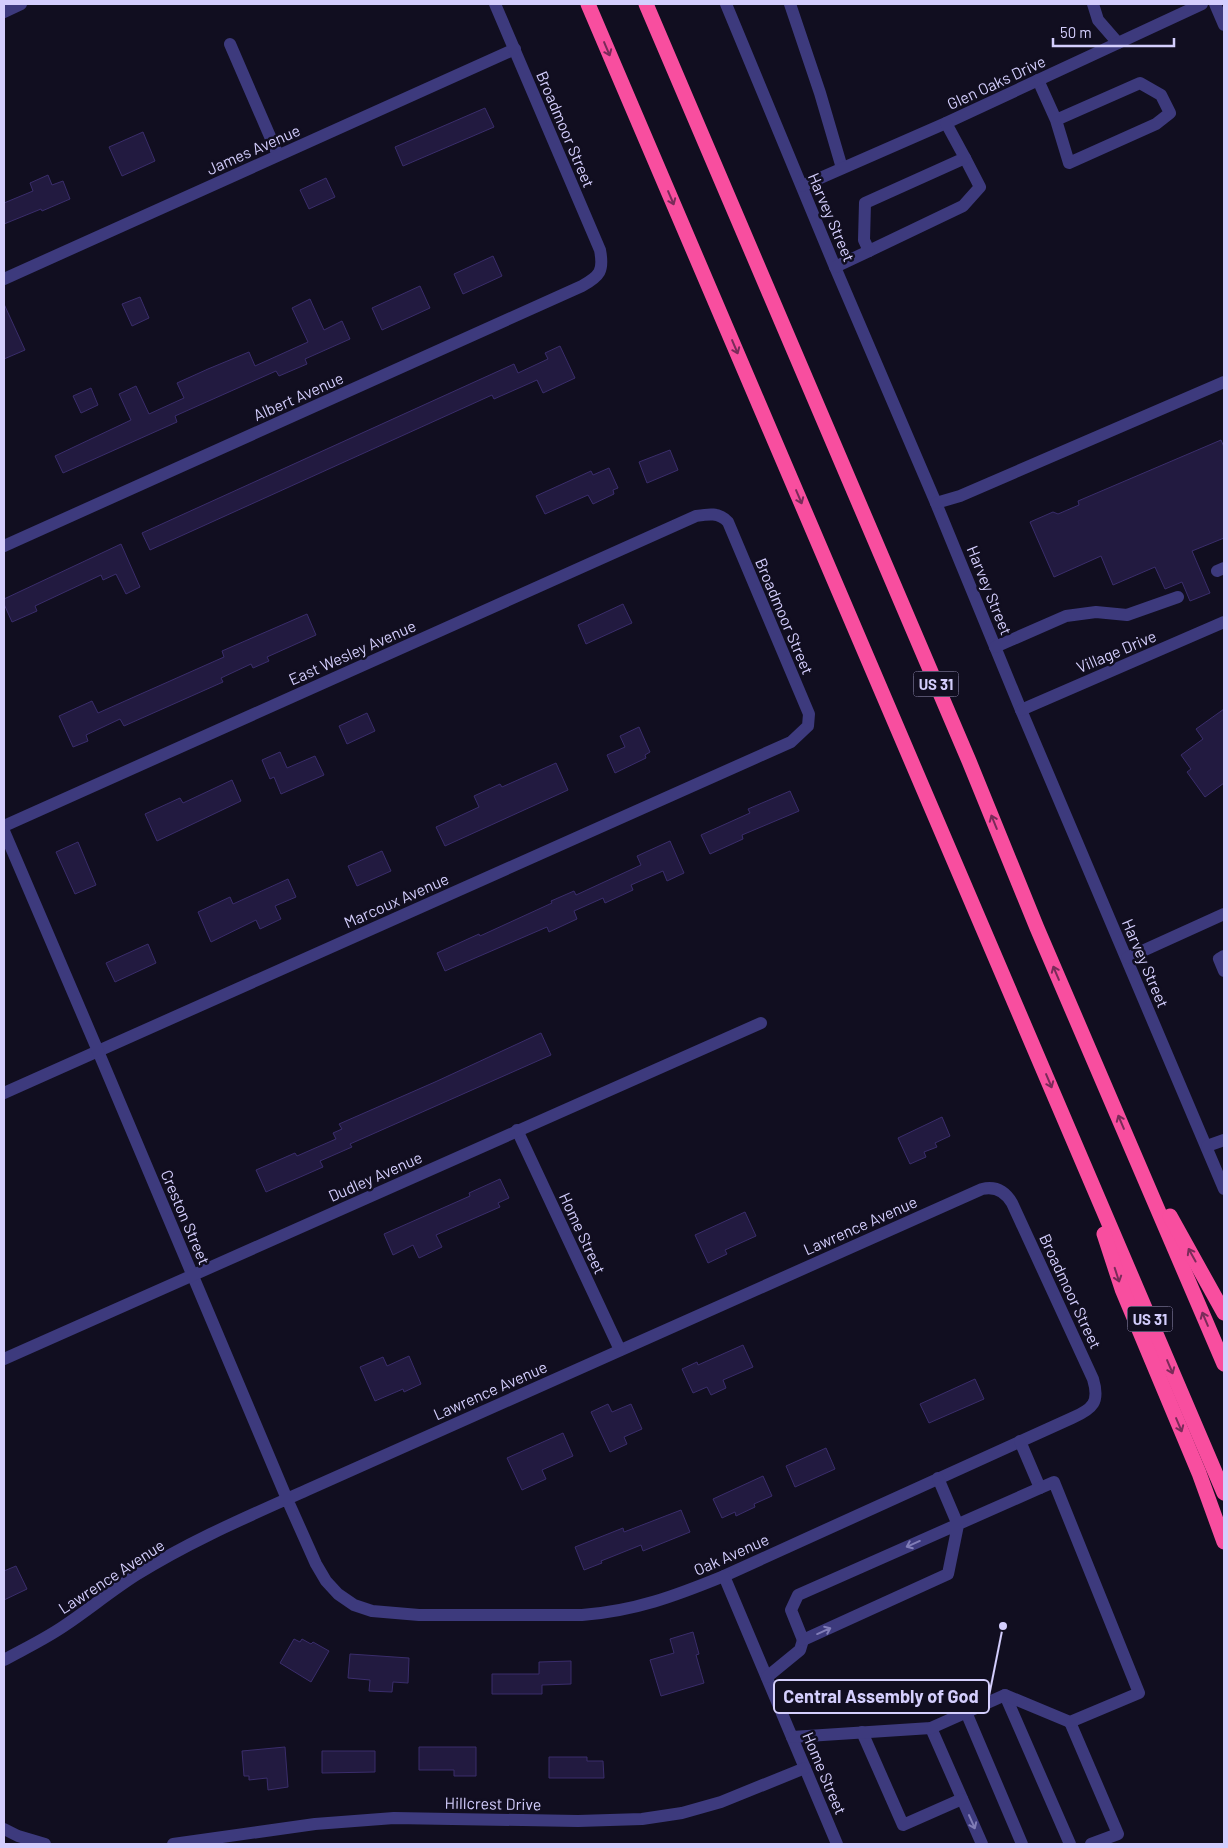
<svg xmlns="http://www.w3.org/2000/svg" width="1228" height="1848" font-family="Barlow,sans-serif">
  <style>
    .building { fill: #221a40; stroke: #3a2d6b }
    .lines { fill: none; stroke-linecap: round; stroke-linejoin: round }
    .minor { stroke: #3d3a7d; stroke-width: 12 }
    .highway { stroke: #f84e9f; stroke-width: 15 }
    .oneway { stroke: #792b59 }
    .oneway2 { stroke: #817db7 }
    .labels { text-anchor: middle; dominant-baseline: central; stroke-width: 5; stroke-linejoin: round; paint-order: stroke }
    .shield { fill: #110e20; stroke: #9a94bb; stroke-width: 1 }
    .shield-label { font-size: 15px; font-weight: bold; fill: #d4cefd }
    .street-label { font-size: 16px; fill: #d4cefd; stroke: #110e20 }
    .leader { fill: none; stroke: #d4cefd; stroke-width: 2 }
    .callout-dot { fill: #d4cefd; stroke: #110e20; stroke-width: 2 }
    .callout { fill: #110e20; stroke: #d4cefd; stroke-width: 2 }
    .callout-label { font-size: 18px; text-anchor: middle; font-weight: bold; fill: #d4cefd }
  </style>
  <rect width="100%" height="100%" fill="#110e20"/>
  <g class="building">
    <polygon points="485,108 494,127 403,166 395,147"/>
    <polygon points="143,132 155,161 122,176 109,147"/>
    <polygon points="48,175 52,185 63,181 70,199 42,211 41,209 4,224 4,203 33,191 30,183"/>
    <polygon points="326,178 335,197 309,209 300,190"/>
    <polygon points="493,256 502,276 463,294 454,274"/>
    <polygon points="420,286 430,308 382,330 372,308"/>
    <polygon points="140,297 149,318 132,326 122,304"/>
    <polygon points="310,299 324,330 342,321 350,339 305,359 307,364 279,376 276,371 175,416 177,422 63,473 55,456 131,420 119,394 136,386 149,414 184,398 177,383 208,369 249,352 255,366 308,342 292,308"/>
    <polygon points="4,304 25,350 4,359"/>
    <polygon points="560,346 575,378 543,393 537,380 494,399 492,395 150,550 142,533 514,364 518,373 548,359 545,353"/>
    <polygon points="91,388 98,405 81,413 73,396"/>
    <polygon points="1221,440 1224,447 1224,538 1192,551 1210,593 1190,601 1182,582 1165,589 1155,567 1113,585 1101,556 1054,577 1030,522 1053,512 1058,514 1079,505 1078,501"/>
    <polygon points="670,450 678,470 647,483 639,462"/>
    <polygon points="609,468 618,488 613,490 614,494 593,504 588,495 545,514 536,496 591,471 593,475"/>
    <polygon points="121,544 140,587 126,594 116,574 103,580 101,575 35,606 37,611 12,622 4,604 4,599"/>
    <polygon points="623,604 632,623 586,644 578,625"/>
    <polygon points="307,614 316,635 267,657 269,661 253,668 251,664 221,678 223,682 124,726 120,719 86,735 88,741 73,747 59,716 92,701 98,713 224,657 222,651"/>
    <polygon points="1224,709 1224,783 1205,797 1187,772 1191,769 1181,755 1203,739 1196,729"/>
    <polygon points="367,713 375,731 347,744 339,726"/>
    <polygon points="639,727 650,752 645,755 646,758 615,773 607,755 625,747 620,736"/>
    <polygon points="280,752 287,768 315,756 324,775 281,794 274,777 270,779 262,760"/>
    <polygon points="556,763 568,790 445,846 436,827 479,807 474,796 500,784 502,787"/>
    <polygon points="232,780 241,801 157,841 145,814 180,798 183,803"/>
    <polygon points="790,791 799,811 742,835 743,839 710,854 701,835 750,813 748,809"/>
    <polygon points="670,841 684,873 667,881 663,871 631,885 633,890 605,903 603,898 574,911 577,919 549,932 547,927 445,971 437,953 479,934 480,936 552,903 551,901 574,891 576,895 641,865 637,856"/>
    <polygon points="78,842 96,885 75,894 56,852"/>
    <polygon points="382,851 391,871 357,886 348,866"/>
    <polygon points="288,879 296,897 275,906 281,919 260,929 256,920 211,942 198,912 230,897 233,904"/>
    <polygon points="148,944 156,963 115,982 106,963"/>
    <polygon points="541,1033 551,1055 350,1144 352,1147 320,1161 323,1167 266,1192 256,1170 295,1153 297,1156 336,1139 333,1133 342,1129 339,1124 435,1082"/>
    <polygon points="942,1117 950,1136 935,1143 937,1147 924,1152 926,1157 910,1164 898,1138"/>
    <polygon points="500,1179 509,1198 498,1203 500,1207 436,1235 442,1247 419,1258 413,1245 393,1255 384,1234 470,1196 469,1193"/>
    <polygon points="745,1212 756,1236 725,1250 727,1254 708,1263 695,1235"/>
    <polygon points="743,1345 753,1367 723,1380 726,1388 711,1395 707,1387 693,1393 682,1369 697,1362 698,1365"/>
    <polygon points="409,1356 421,1384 404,1392 403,1389 375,1401 360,1367 383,1357 387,1366"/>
    <polygon points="975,1379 984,1399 929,1423 920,1404"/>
    <polygon points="608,1404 612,1412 631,1404 642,1429 624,1437 627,1444 610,1452 591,1412"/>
    <polygon points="563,1433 573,1456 542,1470 546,1479 522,1490 507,1458"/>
    <polygon points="826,1448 835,1469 795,1487 786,1466"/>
    <polygon points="763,1476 772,1496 754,1504 755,1507 736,1516 735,1512 722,1518 713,1499"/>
    <polygon points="681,1510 690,1532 643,1551 641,1545 601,1561 602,1563 584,1570 575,1547 623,1528 624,1532"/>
    <polygon points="16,1566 27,1589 4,1600 4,1571"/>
    <polygon points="693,1632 699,1654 696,1655 704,1683 661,1696 650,1660 674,1653 670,1639"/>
    <polygon points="294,1639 300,1642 302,1639 311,1644 313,1642 329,1651 311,1682 280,1663"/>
    <polygon points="350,1654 409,1658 408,1683 393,1682 392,1692 369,1691 370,1680 348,1678"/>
    <polygon points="571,1661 571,1684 542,1685 542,1694 492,1694 492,1674 539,1674 539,1662"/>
    <polygon points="285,1747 288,1787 268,1790 267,1778 249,1780 249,1776 244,1776 242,1751"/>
    <polygon points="419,1747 476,1747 476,1776 454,1776 454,1770 419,1770"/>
    <polygon points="322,1751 375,1751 375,1772 322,1773"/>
    <polygon points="549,1757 587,1757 587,1761 603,1761 604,1778 549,1778"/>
  </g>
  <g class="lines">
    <g class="minor">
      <polyline points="726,4 835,267 936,503 1021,710 1224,1189"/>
      <polyline points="790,4 820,93 842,168"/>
      <polyline points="1093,4 1098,20 1118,43"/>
      <polyline points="1215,4 1224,25"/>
      <polyline points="4,12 21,4"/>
      <polyline points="230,44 278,155"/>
      <polyline points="1038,80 1056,120 1140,83 1161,95 1170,113 1156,124 1069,163 1056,120"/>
      <polyline points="802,186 946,123 1202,4"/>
      <polyline points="869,251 963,206 980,187 965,158"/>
      <polyline points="835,267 869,251 864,240 865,203 965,158 946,123"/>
      <polyline points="4,279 515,49"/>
      <polyline points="936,503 960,496 1224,382"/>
      <path d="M4,546L582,286C600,276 604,271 600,250L495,4"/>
      <polyline points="1217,571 1224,568"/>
      <polyline points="995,647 1066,616 1096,612 1127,615 1178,597"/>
      <polyline points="1021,710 1224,622"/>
      <path d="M4,826L696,516C708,514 719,512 728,522L809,714L808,726L791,742L4,1093"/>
      <path d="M4,831L98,1051L287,1499L316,1564L326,1581L338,1594L354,1605L372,1611L419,1615H582C635,1611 675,1596 724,1576L1072,1418C1093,1409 1100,1402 1093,1379L1012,1203C1005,1191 995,1186 982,1189L307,1490C249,1516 190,1541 136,1575C111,1591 88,1610 64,1626C45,1639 24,1649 4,1660"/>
      <polyline points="1224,956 1219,959 1224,971"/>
      <polyline points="1127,958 1224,914"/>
      <polyline points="517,1130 620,1350"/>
      <polyline points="1207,1146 1224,1140"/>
      <polyline points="4,1359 761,1023"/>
      <polyline points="1020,1441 1040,1488"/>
      <polyline points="724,1576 837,1844"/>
      <polyline points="767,1677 800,1650 803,1640"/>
      <polyline points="1005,1695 1070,1844"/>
      <polyline points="966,1712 1022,1844"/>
      <polyline points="1070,1722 1118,1834 1091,1844"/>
      <polyline points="931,1728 982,1844"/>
      <polyline points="862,1732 903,1825 962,1799"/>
      <polyline points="792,1737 931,1728 1005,1695 1070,1722 1139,1693 1054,1482 1040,1488 798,1595 791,1610 803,1640 948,1574 958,1525 938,1478"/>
      <polyline points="4,1829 18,1836 45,1844"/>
      <polyline points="173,1844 315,1824 394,1818 578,1821 642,1819 682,1813 721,1802 805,1768"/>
    </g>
    <g class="highway">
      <polyline points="588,4 1224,1493"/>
      <polyline points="646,4 969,761 1037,928 1224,1364"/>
      <polyline points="1170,1216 1224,1313"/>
      <polyline points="1104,1234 1122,1289 1199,1473 1224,1542"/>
    </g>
  </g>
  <defs><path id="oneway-shaft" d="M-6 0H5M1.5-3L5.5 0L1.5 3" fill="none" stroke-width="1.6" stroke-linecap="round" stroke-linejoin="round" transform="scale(1.25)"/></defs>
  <g class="oneway">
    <use href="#oneway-shaft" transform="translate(607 49) rotate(67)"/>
    <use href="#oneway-shaft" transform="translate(671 198) rotate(67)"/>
    <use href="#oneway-shaft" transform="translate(735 347) rotate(67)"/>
    <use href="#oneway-shaft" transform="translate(799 497) rotate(67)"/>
    <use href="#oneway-shaft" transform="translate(994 822) rotate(-112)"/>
    <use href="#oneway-shaft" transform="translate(1056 973) rotate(-113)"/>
    <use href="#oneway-shaft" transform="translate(1049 1081) rotate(67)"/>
    <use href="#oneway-shaft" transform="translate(1121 1122) rotate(-113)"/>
    <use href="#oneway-shaft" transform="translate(1192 1255) rotate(-119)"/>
    <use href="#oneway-shaft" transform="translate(1117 1275) rotate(72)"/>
    <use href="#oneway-shaft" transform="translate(1205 1319) rotate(-113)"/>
    <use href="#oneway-shaft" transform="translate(1170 1367) rotate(67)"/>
    <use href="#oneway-shaft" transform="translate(1179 1425) rotate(67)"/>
  </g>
  <g class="oneway2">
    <use href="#oneway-shaft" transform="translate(913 1544) rotate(156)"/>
    <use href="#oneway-shaft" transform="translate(824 1631) rotate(-24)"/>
    <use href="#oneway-shaft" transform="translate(972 1822) rotate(66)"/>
  </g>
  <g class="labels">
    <g class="shield">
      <rect x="913.5" y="671.5" width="45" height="25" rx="4"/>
      <rect x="1127.5" y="1306.5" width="45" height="25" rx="4"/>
    </g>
    <g class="shield-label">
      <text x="936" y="684">US 31</text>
      <text x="1150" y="1319">US 31</text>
    </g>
    <g class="street-label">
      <text transform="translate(996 82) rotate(-25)">Glen Oaks Drive</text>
      <text transform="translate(566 129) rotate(67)">Broadmoor Street</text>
      <text transform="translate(253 149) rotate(-24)">James Avenue</text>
      <text transform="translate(832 217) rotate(67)">Harvey Street</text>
      <text transform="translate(298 396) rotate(-24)">Albert Avenue</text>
      <text transform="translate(990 590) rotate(68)">Harvey Street</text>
      <text transform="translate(785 616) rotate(67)">Broadmoor Street</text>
      <text transform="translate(1116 651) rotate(-23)">Village Drive</text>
      <text transform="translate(352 652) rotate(-24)">East Wesley Avenue</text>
      <text transform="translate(396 900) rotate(-24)">Marcoux Avenue</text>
      <text transform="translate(1146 963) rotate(67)">Harvey Street</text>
      <text transform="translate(375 1176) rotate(-24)">Dudley Avenue</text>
      <text transform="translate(186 1217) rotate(67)">Creston Street</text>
      <text transform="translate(860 1225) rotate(-24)">Lawrence Avenue</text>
      <text transform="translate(583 1233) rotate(65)">Home Street</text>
      <text transform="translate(1071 1291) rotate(65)">Broadmoor Street</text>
      <text transform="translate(490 1390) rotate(-24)">Lawrence Avenue</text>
      <text transform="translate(731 1554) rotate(-24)">Oak Avenue</text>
      <text transform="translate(111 1576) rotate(-33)">Lawrence Avenue</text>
      <text transform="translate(825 1773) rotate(67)">Home Street</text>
      <text transform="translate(493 1803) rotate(1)">Hillcrest Drive</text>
    </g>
  </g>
  <path class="leader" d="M1003 1626L989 1696"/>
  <circle class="callout-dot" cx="1003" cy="1626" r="5"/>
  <rect class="callout" x="774" y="1680" width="215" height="33" rx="5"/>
  <g class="callout-label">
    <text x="881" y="1703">Central Assembly of God</text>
  </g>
  <rect width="1228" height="1848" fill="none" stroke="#d4cefd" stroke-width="10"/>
  <path d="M1053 38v8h121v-8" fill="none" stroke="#d4cefd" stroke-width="2.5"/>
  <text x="1060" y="38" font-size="15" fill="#d4cefd" stroke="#110e20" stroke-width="4" paint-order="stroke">50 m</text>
</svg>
